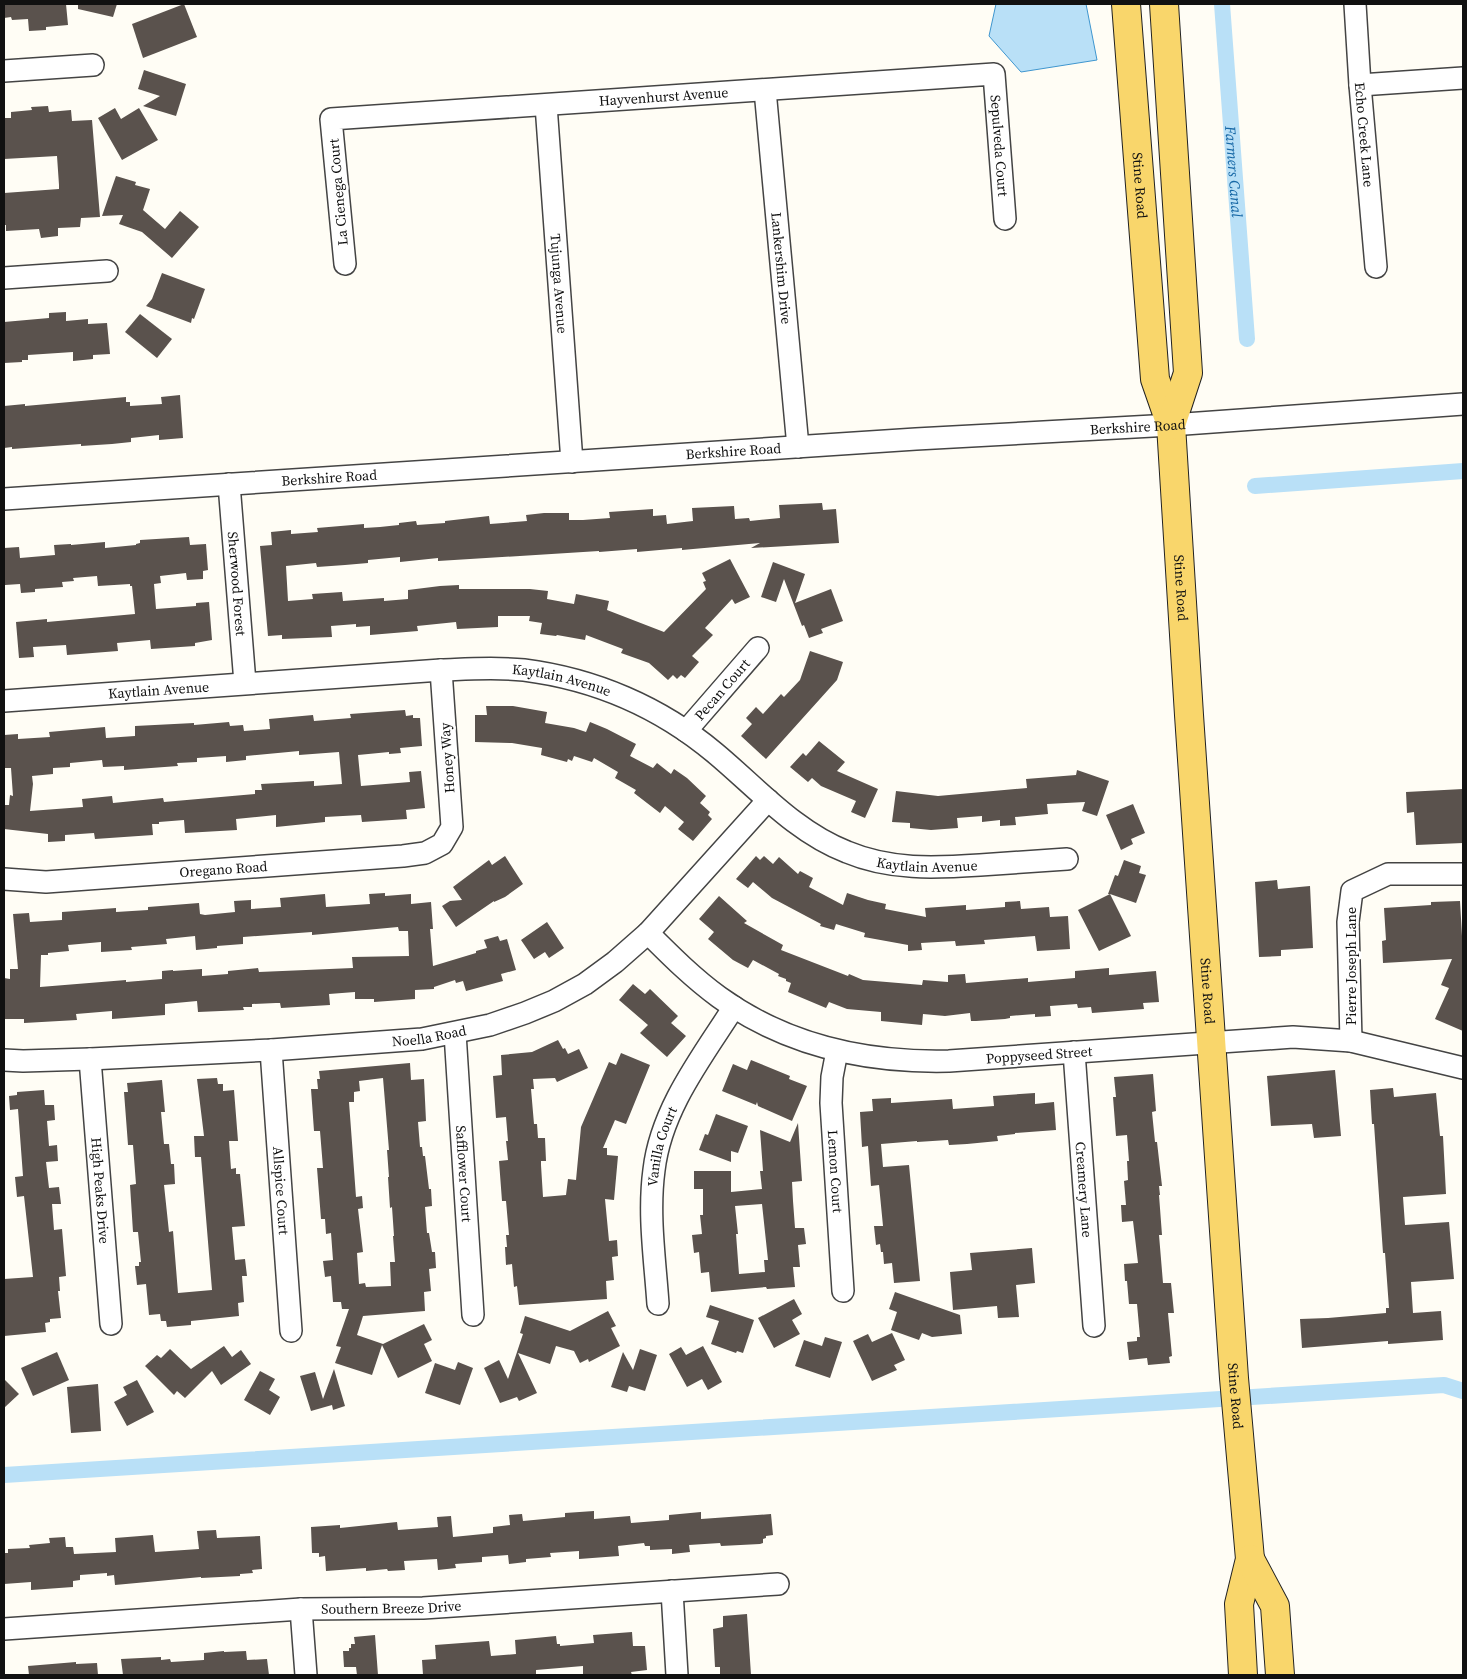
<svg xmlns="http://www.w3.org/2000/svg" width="1467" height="1679" font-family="'Source Serif 4',serif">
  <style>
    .water { fill: #b9e0f7; stroke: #3f96cf }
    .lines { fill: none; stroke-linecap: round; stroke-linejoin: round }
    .canal { stroke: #b9e0f7; stroke-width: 16 }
    .building { fill: #5a524d; fill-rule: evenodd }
    .minor-casing { stroke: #444; stroke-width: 24 }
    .major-casing { stroke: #222; stroke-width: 30 }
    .minor { stroke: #fff; stroke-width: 21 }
    .major { stroke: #f9d66b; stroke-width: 28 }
    .labels { text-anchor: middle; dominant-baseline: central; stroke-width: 5; stroke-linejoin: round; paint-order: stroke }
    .street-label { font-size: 14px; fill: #111; stroke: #fff }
    .water-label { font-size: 15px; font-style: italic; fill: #1768a6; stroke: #fff }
  </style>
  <rect width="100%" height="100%" fill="#fffdf5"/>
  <polygon class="water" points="996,4 1086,4 1097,60 1021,72 989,36"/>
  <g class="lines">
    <g class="canal">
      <path id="s1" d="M1222,4L1247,339"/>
      <polyline points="1255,486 1463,471"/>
      <polyline points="4,1475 1444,1385 1463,1391"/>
    </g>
  </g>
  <g class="building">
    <polygon points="4,4 66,4 68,25 46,27 46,30 29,31 28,19 12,20 11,17 4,18"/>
    <polygon points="78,4 117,4 113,17 78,9"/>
    <polygon points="184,4 197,37 143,58 132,24"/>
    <polygon points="144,70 186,84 176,116 143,106 160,96 138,89"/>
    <polygon points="48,106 49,112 71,110 72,121 92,120 100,217 81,218 80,227 58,228 58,236 41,238 39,229 6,231 6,225 4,225 4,193 59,189 59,185 57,156 4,159 4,118 11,118 11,112 32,110 31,107"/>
    <polygon points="115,108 121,119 139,108 158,140 122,160 98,118"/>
    <polygon points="116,176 136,182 135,185 150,189 143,210 165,229 180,211 199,227 172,258 142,232 119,224 123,215 102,216"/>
    <polygon points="162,273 205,289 194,319 192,318 191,323 146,306 152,299"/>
    <polygon points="66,312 66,321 88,319 88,324 107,323 110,354 93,355 93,359 73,361 73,352 28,355 28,360 22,360 22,362 4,363 4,322 49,318 49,313"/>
    <polygon points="140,314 172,339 157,358 125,332"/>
    <polygon points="180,395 183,438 159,440 159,435 131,438 131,442 112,444 81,446 81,444 12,449 12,447 4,448 4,406 25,404 25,406 126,397 126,402 130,402 130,406 162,404 161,397"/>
    <polygon points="822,503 823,510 836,509 839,543 751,548 760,543 682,550 682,548 637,552 637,549 599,552 599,551 438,561 438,558 400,562 400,557 368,560 368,563 345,565 317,567 316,563 286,566 288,601 313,599 312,594 342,592 343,601 384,598 384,601 408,599 408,590 440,586 459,585 459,589 530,589 548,591 547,599 574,604 576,594 609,601 607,610 664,632 706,589 703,582 706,581 702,573 730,559 750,597 735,604 732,599 705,628 713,635 692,656 699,662 685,678 681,675 677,679 673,675 668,680 649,663 621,653 623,649 586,635 585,640 557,635 556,636 540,634 542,623 529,621 530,616 498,616 498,627 457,629 456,622 417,626 418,631 370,635 370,626 356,627 356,624 331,626 332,637 282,639 282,635 268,636 260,546 272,545 271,532 291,530 291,534 318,532 317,528 364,524 364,528 380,527 399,525 399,523 416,521 417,525 445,523 445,521 489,516 490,524 527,521 526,515 544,513 569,513 569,520 583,520 610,518 609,512 653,509 653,516 666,515 667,524 693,521 692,508 734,506 735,519 749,518 750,521 780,518 779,505"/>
    <polygon points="189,537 190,545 206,544 208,570 203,571 203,579 187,580 186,573 160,576 161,583 154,584 156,609 196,606 196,603 209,602 212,640 195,643 195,646 151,649 150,640 117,643 118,651 67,655 66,645 33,647 34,657 19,658 16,622 47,619 47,622 135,614 132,586 130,586 130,584 98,586 97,576 73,578 74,581 62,582 63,587 35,589 35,592 21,593 20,584 5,585 4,548 19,547 20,558 55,555 54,545 71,544 71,545 105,542 105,548 136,545 136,544 140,543 140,540"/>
    <polygon points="773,562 805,574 795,603 831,589 843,621 821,629 823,633 809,638 804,625 802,626 784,579 776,602 761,597"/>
    <polygon points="810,651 843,662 837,680 766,759 741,736 752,724 746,718 756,707 763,714 781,694 784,697 800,680"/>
    <polygon points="486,706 513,706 547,712 545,723 574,728 586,732 590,722 607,729 636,744 630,756 653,768 657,763 671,774 674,769 687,778 706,796 700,803 710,812 708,815 712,819 693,841 678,829 684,822 665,806 660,813 634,793 636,790 615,778 618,772 594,758 592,762 574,756 572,761 568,759 567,762 541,755 542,748 512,743 475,742 475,715 487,715"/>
    <path d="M405,710L406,716L413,715V718H420L422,746L400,748L401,753L389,754V752L358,755L361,786L410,782L409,772L421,771L425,808L406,810L407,819L362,822L361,815L325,817V822L276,827V815L236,819L237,830L185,833L184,820L159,822V824H152L153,835L95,839L94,833L65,835V841L48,842V834L4,829V805H9L10,795L13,796L11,768H4V735L18,734V739L50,737L49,732L105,727L106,738L135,736V726L194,723V725L229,722L230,726L243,725L244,731L270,729L269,719L313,715L314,721L351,718L350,714ZM299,751V755L339,752L342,784L314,786V781L261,784L262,790H255V794L164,802L163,798L113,803L112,796L82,799L83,807L30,811L33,784L32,776L53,774V768L70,767V763L102,760L103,767L124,766V770L178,766L177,763L197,762V758L226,756V762L246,760V756Z"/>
    <polygon points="819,741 845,762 837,771 878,789 865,818 851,812 856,801 821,786 812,778 808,782 790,767 803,753 806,756"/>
    <polygon points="1077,770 1109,781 1097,816 1082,811 1085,802 1047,804 1048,814 1015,817 1016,825 1000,826 1000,820 982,822 982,816 957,818 958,828 931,830 910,828 910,823 892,822 896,791 938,796 1027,788 1026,779 1076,775"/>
    <polygon points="1463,789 1463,843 1416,845 1414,812 1407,813 1406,792"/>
    <polygon points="1133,804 1145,833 1131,839 1133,844 1121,850 1106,815"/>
    <polygon points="505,856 523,884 505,897 494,902 494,901 456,927 442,906 450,901 462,900 453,887 489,860 492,865"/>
    <polygon points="756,856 760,860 764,856 773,864 779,857 798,874 800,871 813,878 809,887 843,905 847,893 868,900 886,904 885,909 926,917 925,908 966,905 966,910 1005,907 1005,902 1020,901 1021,909 1049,907 1050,917 1068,916 1070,949 1037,951 1035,936 984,940 985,944 956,946 955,941 921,943 922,950 908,951 908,945 864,937 865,933 836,924 834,930 820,926 821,924 772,898 753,882 748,888 736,879"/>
    <polygon points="1124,860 1141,866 1139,873 1146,875 1136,903 1110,894 1131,936 1099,951 1078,910 1110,894 1108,894 1115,875 1118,876"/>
    <polygon points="1277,880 1278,889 1310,886 1313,948 1281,950 1281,956 1259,957 1255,882"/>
    <path d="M385,893V896L411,894V904L431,902L433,929H430L433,966L476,953V951L487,948L484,940L498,936L500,941L507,939L516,970L501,974L503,981L466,991L463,981L456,983L455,980L434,987V989L415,990V999L374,1002V999H355V992L329,994L330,1005L281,1008L280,1003H276L252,1004V1007H243L244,1010L198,1012L197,1001L165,1004V1015L112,1019V1011L76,1014L77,1020L24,1023V1019H4V978L10,979V969H18L13,914L29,913L30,922L62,920V912L116,908V912L148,910V907L199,903L200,914L205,915L235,912L234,901L251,900V909L281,907L280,898L325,894L326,907L370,904L369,894ZM398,927L399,931H408L409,956L352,957L353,968L259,972L258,968L228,971V974L202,976V969L173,971V970L162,971V979L126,982V980L40,987L41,955H48V953L69,951L68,945L101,942V952L132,950L131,947L167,944L166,939L195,936L196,950L217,948V946L243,944V937L312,932V935Z"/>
    <polygon points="719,896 747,921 744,923 783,945 781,950 848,976 849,974 863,980 922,985 923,980 948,982 948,975 965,974 966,983 1028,978 1028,982 1075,978 1075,971 1109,968 1109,975 1156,971 1159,1002 1143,1003 1144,1009 1092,1013 1091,1007 1078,1008 1077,1004 1050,1006 1051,1016 1035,1017 1035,1014 1010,1016 1010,1018 1005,1019 976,1021 971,1021 970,1013 945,1016 923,1014 922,1025 881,1021 881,1012 847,1009 829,1002 826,1008 788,992 791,983 786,981 786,979 778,976 779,974 753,960 748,968 733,960 708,939 714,932 699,919"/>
    <polygon points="1460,901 1462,936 1463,933 1463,1031 1435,1019 1449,988 1441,985 1452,959 1383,963 1382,941 1386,940 1384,908 1431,905 1431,902"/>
    <polygon points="547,922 564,948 549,958 545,952 534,959 521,940"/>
    <polygon points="633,984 645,994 650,989 678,1016 671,1023 686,1036 667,1057 640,1033 648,1025 619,1000"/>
    <polygon points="558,1040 563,1049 565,1048 568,1054 579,1049 588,1068 557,1082 555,1078 533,1079 534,1089 531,1089 534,1124 537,1124 538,1138 545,1138 546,1161 541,1161 541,1165 543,1197 566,1195 568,1179 576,1180 581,1127 609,1062 616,1065 621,1053 650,1065 626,1124 615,1120 603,1148 607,1148 607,1155 618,1156 614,1200 605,1199 609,1241 617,1240 618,1256 612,1257 614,1280 606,1281 607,1299 519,1305 517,1286 514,1287 512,1264 506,1265 505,1247 507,1247 506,1235 509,1235 506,1201 502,1201 499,1161 508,1160 506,1141 508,1141 506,1117 496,1118 493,1076 502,1075 501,1055 532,1052"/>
    <polygon points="751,1060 790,1076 789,1079 807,1086 792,1121 758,1106 757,1102 756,1105 722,1091 733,1064 747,1070"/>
    <path d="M410,1063L411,1080L424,1079L426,1121L418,1122L420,1147H422L423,1156H425L429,1189H431L432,1206L425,1207L427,1233H429L432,1252H435L436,1268L429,1269L431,1291L424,1292L425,1311L363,1316L357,1335L383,1344L424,1324L432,1340L424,1344L432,1361L398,1378L382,1345L372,1375L335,1363L341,1347L336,1346L349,1309H342L341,1302H333L331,1276L325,1277L323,1261L333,1260L331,1233L326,1234L325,1219H321L317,1168H323L320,1131H314L311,1089H318L317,1079H320L319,1071ZM383,1078L389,1150H387L389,1177H388L390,1208L392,1207L394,1236H393L395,1262H390L391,1286L366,1287L365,1283L359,1284L357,1253L363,1252L358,1209L363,1208L362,1196L356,1197L349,1102H354V1092L360,1091L359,1081Z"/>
    <polygon points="1335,1070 1341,1136 1314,1138 1312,1124 1271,1126 1267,1076"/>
    <polygon points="1153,1074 1156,1111 1152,1112 1155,1142 1157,1142 1162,1186 1159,1186 1160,1195 1159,1195 1162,1235 1159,1235 1163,1283 1171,1283 1174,1313 1168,1313 1172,1356 1169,1357 1170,1363 1148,1365 1147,1358 1129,1360 1127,1342 1137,1341 1137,1337 1140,1337 1137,1304 1129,1304 1127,1281 1125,1281 1124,1264 1138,1263 1133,1221 1122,1222 1121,1205 1126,1205 1124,1181 1128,1180 1127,1161 1129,1161 1127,1135 1116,1136 1113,1097 1116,1097 1114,1077"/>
    <polygon points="217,1078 218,1084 223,1084 223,1091 234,1090 238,1141 229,1141 231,1169 236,1168 236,1174 240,1174 245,1226 232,1227 235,1260 245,1259 247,1276 242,1276 244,1302 238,1303 239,1316 191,1321 191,1325 167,1327 166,1321 161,1321 160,1314 149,1315 146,1284 137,1285 135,1266 139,1266 139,1262 141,1262 138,1232 133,1232 130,1185 136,1184 133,1145 128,1145 124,1092 128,1092 127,1083 162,1080 165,1112 161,1112 164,1144 169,1144 171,1164 174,1164 175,1184 164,1185 169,1232 173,1231 178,1293 212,1290 201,1157 195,1157 194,1136 204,1136 197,1079"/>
    <polygon points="1393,1088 1394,1097 1436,1093 1440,1136 1443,1136 1446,1194 1403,1197 1405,1225 1449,1222 1454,1279 1411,1282 1413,1313 1441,1311 1443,1340 1388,1344 1388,1341 1302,1348 1300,1319 1328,1318 1386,1313 1386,1308 1389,1308 1385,1253 1383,1253 1374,1124 1372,1124 1370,1090"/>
    <polygon points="44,1090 45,1105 54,1105 55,1120 47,1121 49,1146 57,1145 58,1161 46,1162 49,1188 59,1187 61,1204 52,1204 54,1230 62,1229 66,1276 59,1277 60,1291 58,1291 61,1318 50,1319 50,1322 45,1323 46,1332 4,1336 4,1279 33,1277 24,1196 17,1197 15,1177 23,1176 18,1109 10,1110 9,1096 17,1095 17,1092"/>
    <polygon points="1035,1093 1035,1104 1054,1102 1056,1130 1015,1133 1015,1134 997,1136 998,1141 967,1144 949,1145 948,1140 917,1142 917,1141 881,1144 883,1167 909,1165 920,1281 894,1283 892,1263 884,1264 883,1252 881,1252 880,1244 876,1245 874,1226 883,1226 879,1185 871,1186 868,1146 862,1147 860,1112 873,1111 872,1099 891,1098 891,1103 952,1099 953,1109 994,1106 993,1096"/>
    <polygon points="716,1114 748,1126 738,1153 731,1151 731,1162 699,1150 705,1134 708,1135"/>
    <path d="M798,1123L802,1181L792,1182L793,1201L795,1228H804L806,1244L798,1245L800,1267H793L795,1287L767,1289L766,1287L711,1292L709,1272L701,1273L699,1252L694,1253L692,1235L702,1234L700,1215H703V1189H694V1171H731V1192L762,1189L760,1171H763L760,1130L790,1142ZM762,1204L768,1260H764L765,1272L739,1274L736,1234H738L735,1206Z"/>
    <polygon points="1032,1248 1035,1283 1016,1285 1019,1317 998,1318 997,1306 953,1310 950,1272 972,1270 970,1253"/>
    <polygon points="895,1292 960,1315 962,1334 932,1337 922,1333 919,1340 891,1330 897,1312 889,1309"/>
    <polygon points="794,1299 802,1314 792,1320 800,1334 774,1348 758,1318"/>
    <polygon points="710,1305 754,1320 743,1353 737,1351 736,1353 711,1344 719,1321 706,1317"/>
    <polygon points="608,1311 616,1326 611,1328 620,1346 589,1362 588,1359 580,1363 574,1351 556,1346 550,1364 518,1353 537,1393 519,1401 517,1397 500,1403 484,1368 499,1360 508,1379 523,1334 520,1333 525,1316 570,1331"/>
    <polygon points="892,1333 905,1360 894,1365 897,1370 872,1381 853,1341 868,1334 872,1342"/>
    <polygon points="825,1337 842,1342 830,1378 795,1366 804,1340 822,1346"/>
    <polygon points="224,1346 232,1357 241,1350 251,1364 221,1385 212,1371 185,1398 177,1391 174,1395 145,1366 157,1355 161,1358 170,1349 191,1369"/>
    <polygon points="703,1346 722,1382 708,1390 702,1379 687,1387 669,1354 681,1347 686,1355"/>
    <polygon points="640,1349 657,1355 645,1391 629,1386 627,1392 611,1387 623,1352 633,1370"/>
    <polygon points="57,1352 69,1380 33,1396 21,1368"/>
    <polygon points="458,1362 473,1368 460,1405 425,1393 435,1363 455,1370"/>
    <polygon points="334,1369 345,1406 333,1410 332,1405 311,1411 300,1376 315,1372 323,1399"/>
    <polygon points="260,1371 275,1379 269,1390 280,1397 270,1415 244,1400"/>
    <polygon points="4,1379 19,1394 4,1408"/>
    <polygon points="137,1380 154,1412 127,1426 114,1402 127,1395 123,1387"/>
    <polygon points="98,1384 101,1431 71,1433 67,1387"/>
    <polygon points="594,1511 594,1519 630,1516 631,1523 669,1520 669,1515 701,1512 701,1519 771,1514 773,1535 766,1536 766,1538 763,1539 763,1543 760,1544 721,1546 720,1543 689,1545 690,1552 672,1554 672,1549 650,1550 650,1546 645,1546 644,1543 618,1546 619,1556 579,1559 579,1551 550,1553 551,1557 526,1559 526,1562 509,1564 508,1555 482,1557 482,1562 455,1564 456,1568 438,1570 437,1559 404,1561 405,1570 388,1571 387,1569 366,1571 366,1568 326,1571 325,1556 319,1557 319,1553 312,1553 311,1527 340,1525 340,1528 397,1522 398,1530 438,1527 437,1517 451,1516 453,1537 493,1533 493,1527 510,1525 509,1515 522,1514 523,1521 565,1517 565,1513"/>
    <polygon points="216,1530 217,1538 260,1536 262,1569 252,1570 253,1573 240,1574 240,1576 201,1578 201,1577 115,1585 114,1575 107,1576 107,1573 80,1575 80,1580 73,1581 73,1587 31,1590 31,1582 4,1584 4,1553 8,1553 8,1549 30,1548 29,1545 50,1543 49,1538 65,1537 66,1547 73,1547 74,1554 116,1552 115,1538 153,1535 155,1552 199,1549 197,1531"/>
    <polygon points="747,1614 751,1675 720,1675 720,1667 715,1667 713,1629 723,1627 723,1616"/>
    <polygon points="632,1632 633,1646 645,1646 647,1670 631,1672 632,1675 583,1675 583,1666 536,1670 536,1675 423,1675 422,1660 436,1659 435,1645 489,1641 491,1656 516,1654 515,1640 556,1636 557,1644 560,1644 560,1646 594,1643 593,1635"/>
    <polygon points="375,1635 378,1675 357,1675 356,1667 344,1667 343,1651 349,1651 349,1648 351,1648 351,1644 355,1644 354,1637"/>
    <polygon points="224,1651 224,1652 246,1651 247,1660 267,1659 269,1675 123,1675 121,1659 161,1657 161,1660 170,1659 171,1662 204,1660 204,1653"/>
    <polygon points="76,1662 76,1664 97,1663 98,1675 29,1675 28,1666"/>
  </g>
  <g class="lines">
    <defs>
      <g id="minor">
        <path id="s2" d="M1355,4L1360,85L1376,267"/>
        <polyline points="4,71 93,65"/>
        <polyline points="1360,85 1463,78"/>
        <path id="s3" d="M765,90L798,447"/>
        <path id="s4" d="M546,105L572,462"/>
        <path id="s5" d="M345,264L331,119L994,74L1005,219"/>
        <polyline points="4,278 107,271"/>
        <path id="s6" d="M229,484L245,683"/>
        <path id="s7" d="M4,499L916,439L1171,425L1463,404"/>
        <path id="s8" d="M4,701L441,670C469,669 496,667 524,670C594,679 660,707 715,753C757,788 795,832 847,852C890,870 934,868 980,865C1009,863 1038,861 1067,859"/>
        <path id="s9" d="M686,731L758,648"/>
        <path id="s10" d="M4,879L46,882L403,856L425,853L442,844L452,827L441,670"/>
        <path id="s11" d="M648,933C671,956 693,978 719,997C787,1046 866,1063 949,1061L1293,1037L1351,1041L1463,1068"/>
        <path id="s12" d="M455,1033L473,1315"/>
        <polyline points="1351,1041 1348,922 1352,891 1388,874 1463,874"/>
        <path id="s13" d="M271,1050L291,1331"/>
        <path id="s14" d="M837,1051L832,1077L831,1103L843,1291"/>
        <path id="s15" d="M1074,1052L1094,1326"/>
        <path id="s16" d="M90,1059L111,1324"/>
        <path id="s17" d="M4,1060L23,1061L90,1059L271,1050L422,1039L490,1025L525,1013L554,1001L585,984L615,962L648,933L768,800"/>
        <path id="s18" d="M658,1304C655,1260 648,1214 654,1170C661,1109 702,1057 734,1007"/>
        <polyline points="672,1591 677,1675"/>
        <polyline points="301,1609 306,1675"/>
        <path id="s19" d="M4,1629L301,1609L423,1608L778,1584"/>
      </g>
      <g id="major">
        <path id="s20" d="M1126,4L1155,379L1171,425L1189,715L1234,1378L1250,1559L1239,1604L1243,1675"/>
        <polyline points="1164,4 1188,373 1171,425"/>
        <polyline points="1250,1559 1275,1606 1280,1675"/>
      </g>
    </defs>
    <use href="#minor" class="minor-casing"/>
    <use href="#major" class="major-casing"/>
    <use href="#minor" class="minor"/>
    <use href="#major" class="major"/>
  </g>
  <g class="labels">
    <g class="street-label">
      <text stroke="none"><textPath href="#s5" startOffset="479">Hayvenhurst Avenue</textPath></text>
      <text stroke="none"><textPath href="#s2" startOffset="131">Echo Creek Lane</textPath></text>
      <text stroke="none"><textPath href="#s5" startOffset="882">Sepulveda Court</textPath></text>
      <text stroke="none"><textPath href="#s20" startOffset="182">Stine Road</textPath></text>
      <text transform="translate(338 192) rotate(-95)">La Cienega Court</text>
      <text stroke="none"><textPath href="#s3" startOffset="179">Lankershim Drive</textPath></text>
      <text stroke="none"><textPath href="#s4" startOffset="179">Tujunga Avenue</textPath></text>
      <text stroke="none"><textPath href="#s7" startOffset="1136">Berkshire Road</textPath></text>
      <text stroke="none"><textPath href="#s7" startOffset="731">Berkshire Road</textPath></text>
      <text stroke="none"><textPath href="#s7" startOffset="326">Berkshire Road</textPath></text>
      <text stroke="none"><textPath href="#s6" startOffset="100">Sherwood Forest</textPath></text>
      <text stroke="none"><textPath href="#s20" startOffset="588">Stine Road</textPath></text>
      <text stroke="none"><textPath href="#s8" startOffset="560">Kaytlain Avenue</textPath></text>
      <text stroke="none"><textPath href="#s8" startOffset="155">Kaytlain Avenue</textPath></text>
      <text stroke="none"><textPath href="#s9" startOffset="55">Pecan Court</textPath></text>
      <text transform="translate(447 758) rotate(-94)">Honey Way</text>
      <text stroke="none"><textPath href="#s8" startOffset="980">Kaytlain Avenue</textPath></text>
      <text stroke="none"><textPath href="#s10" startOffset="220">Oregano Road</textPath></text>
      <text transform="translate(1351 966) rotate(-90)">Pierre Joseph Lane</text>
      <text stroke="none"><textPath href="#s20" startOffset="992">Stine Road</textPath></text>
      <text stroke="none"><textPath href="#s17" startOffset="426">Noella Road</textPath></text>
      <text stroke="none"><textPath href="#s11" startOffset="429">Poppyseed Street</textPath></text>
      <text stroke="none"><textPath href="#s18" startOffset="159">Vanilla Court</textPath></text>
      <text stroke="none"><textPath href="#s14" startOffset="121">Lemon Court</textPath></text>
      <text stroke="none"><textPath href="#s12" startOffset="141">Safflower Court</textPath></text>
      <text stroke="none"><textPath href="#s15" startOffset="138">Creamery Lane</textPath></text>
      <text stroke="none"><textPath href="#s13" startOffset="141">Allspice Court</textPath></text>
      <text stroke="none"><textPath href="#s16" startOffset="132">High Peaks Drive</textPath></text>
      <text stroke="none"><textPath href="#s20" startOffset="1398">Stine Road</textPath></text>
      <text stroke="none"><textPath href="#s19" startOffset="388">Southern Breeze Drive</textPath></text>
    </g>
    <g class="water-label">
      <text stroke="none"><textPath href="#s1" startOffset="168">Farmers Canal</textPath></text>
    </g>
  </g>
  <rect width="1467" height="1679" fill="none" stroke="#111111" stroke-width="10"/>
</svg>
